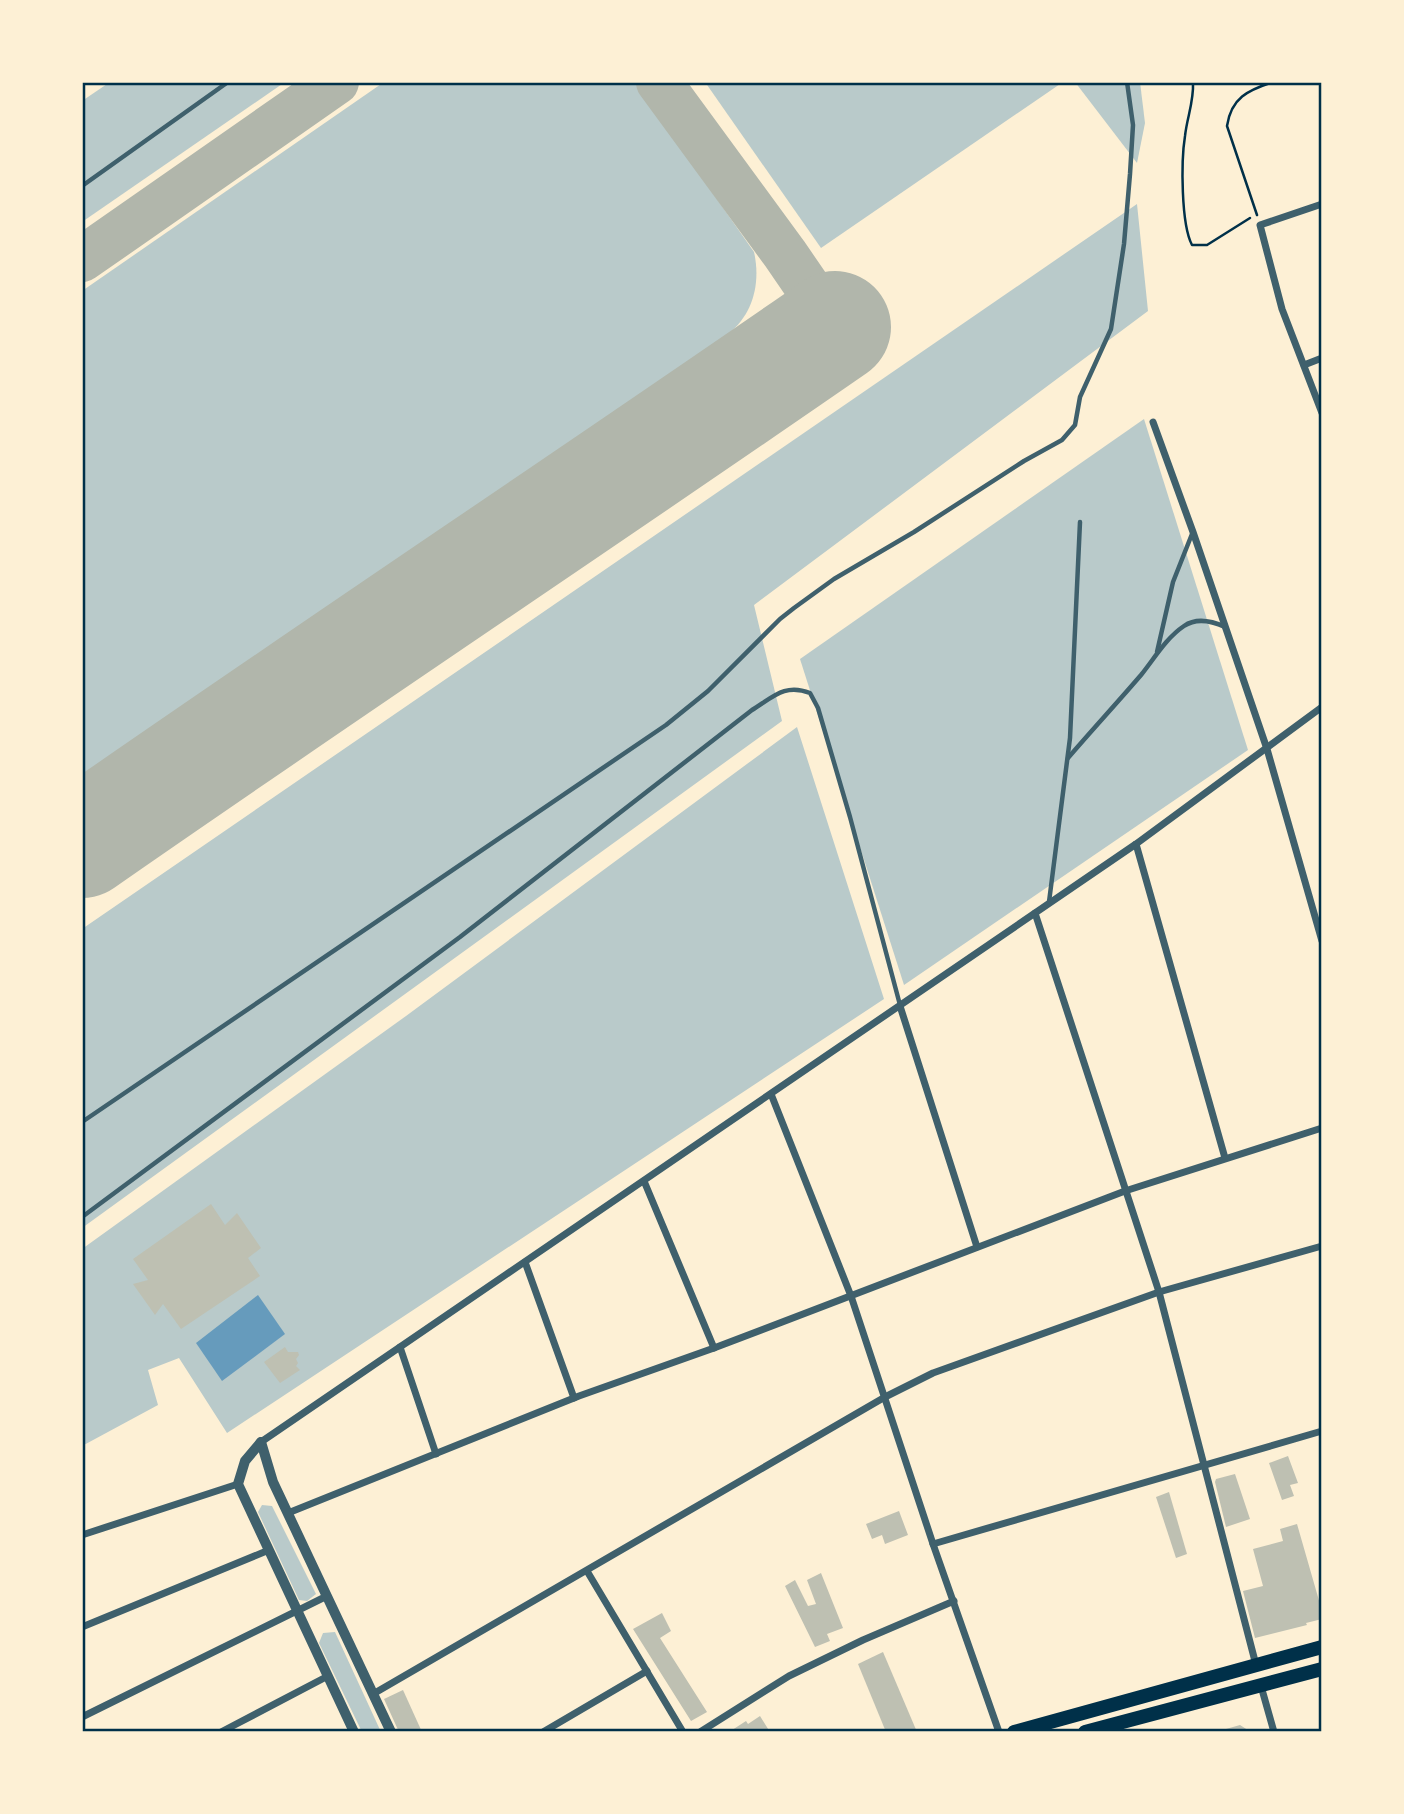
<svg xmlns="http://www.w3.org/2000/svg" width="1404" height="1814" font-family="Spectral,serif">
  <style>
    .green { fill: #b9caca }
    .water { fill: #669bbc }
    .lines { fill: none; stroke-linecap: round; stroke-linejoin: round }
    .taxiway { stroke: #b1b6ab; stroke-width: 46 }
    .runway { stroke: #b1b6ab; stroke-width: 112 }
    .building { fill: #bec0b2 }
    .path { stroke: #003049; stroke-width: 2.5 }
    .service { stroke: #3f606c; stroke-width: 4.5 }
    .minor { stroke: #3f606c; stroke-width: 7 }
    .tertiary { stroke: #3f606c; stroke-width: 10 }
    .primary { stroke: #003049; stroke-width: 14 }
    .neatline { fill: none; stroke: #003049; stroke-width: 2.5 }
  </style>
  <rect width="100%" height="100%" fill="#fdf0d5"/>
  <g class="green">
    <polygon points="110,82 285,82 82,222 82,101"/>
    <path d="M384,82H635L754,252C761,283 753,315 728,334L82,779V291Z"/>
    <polygon points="705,82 1063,82 821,248"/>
    <polygon points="1075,82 1140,82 1145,123 1137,163"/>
    <polygon points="1137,204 1148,311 754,605 782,721 82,1228 82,929"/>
    <polygon points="1144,419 1248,750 904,985 800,659"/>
    <polygon points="797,727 884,999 227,1433 179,1358 148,1370 158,1405 82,1446 82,1249 406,1016"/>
    <polygon points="262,1505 272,1506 316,1594 307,1601 299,1600 258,1512"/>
    <polygon points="335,1632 381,1732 362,1732 319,1643 323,1633"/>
  </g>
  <polygon class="water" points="258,1295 285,1334 222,1381 196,1343"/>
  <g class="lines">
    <g class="taxiway">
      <polyline points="659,82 785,254 835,327"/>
      <polyline points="82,259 336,82"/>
    </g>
    <path class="runway" d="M82,842C332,668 585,500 835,327"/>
  </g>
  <g class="building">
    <polygon points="211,1204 225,1225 237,1213 261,1248 248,1258 260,1276 181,1329 163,1304 155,1315 133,1284 148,1280 133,1259"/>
    <polygon points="285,1347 288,1352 298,1352 299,1355 296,1359 298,1363 296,1366 300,1370 280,1383 264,1362"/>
    <polygon points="1288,1456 1298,1483 1290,1485 1294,1496 1282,1500 1269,1463"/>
    <polygon points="1235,1474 1250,1519 1226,1527 1215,1482 1216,1479"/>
    <polygon points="1169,1492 1187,1554 1176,1558 1156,1497"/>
    <polygon points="899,1511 908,1535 885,1544 882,1535 872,1539 866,1524"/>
    <polygon points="1297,1524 1322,1611 1322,1619 1306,1623 1307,1625 1255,1638 1243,1591 1263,1586 1253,1549 1283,1541 1280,1529"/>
    <polygon points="821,1573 843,1628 827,1634 830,1641 815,1647 785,1586 795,1580 808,1606 816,1604 807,1580"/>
    <polygon points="662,1613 671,1631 660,1638 707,1712 691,1721 633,1629"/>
    <polygon points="883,1652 917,1732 886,1732 858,1664"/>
    <polygon points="403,1690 422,1732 399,1732 384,1699"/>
    <polygon points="760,1716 770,1732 729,1732 746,1721 748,1724"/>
    <polygon points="1240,1725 1251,1732 1219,1732 1219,1731"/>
  </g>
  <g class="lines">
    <g class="path">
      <path d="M1193,82C1194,102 1187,117 1185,136C1181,161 1181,224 1192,245H1207L1250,218"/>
      <path d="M1257,215L1227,126C1231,98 1248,90 1273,82"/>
    </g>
    <g class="service">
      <polyline points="82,186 228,82"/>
      <polyline points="1157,652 1173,582 1192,534"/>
      <path d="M1068,758C1092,730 1117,703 1141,675C1154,659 1166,638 1184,626C1197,617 1212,621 1225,627"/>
      <polyline points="1049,902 1070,738 1080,522"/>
      <polyline points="82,1122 666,725 708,691 780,619 794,608 834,579 914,532 1024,461 1062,440 1075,425 1080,397 1111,329 1124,244 1130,174 1133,125 1127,82"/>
      <path d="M82,1217L460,937L752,710C773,697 785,683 810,693L818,708L850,817L900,1005"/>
    </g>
    <g class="minor">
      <polyline points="1322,204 1260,225 1282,309 1322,413"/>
      <polyline points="1304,365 1322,358"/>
      <polyline points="1153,422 1193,532 1267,749 1322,941"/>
      <polyline points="1136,844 1225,1158"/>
      <polyline points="1035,913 1159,1292 1256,1665"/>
      <polyline points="900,1006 977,1247"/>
      <polyline points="771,1094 851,1296 933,1544 999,1732"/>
      <polyline points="644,1181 714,1348"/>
      <polyline points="525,1262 574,1398"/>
      <polyline points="400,1347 436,1454"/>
      <polyline points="261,1442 1136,844 1322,707"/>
      <polyline points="288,1513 579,1396 714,1348 1125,1191 1322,1128"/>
      <polyline points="82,1535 238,1484"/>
      <polyline points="933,1544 1322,1431"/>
      <polyline points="587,1571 683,1732"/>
      <polyline points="82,1627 269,1550"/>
      <polyline points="1261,1686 1274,1732"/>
      <polyline points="373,1694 885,1397 933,1373 1159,1292 1322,1246"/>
      <polyline points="82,1717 327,1596"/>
      <polyline points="221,1732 328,1676"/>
      <polyline points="543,1732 647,1671"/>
      <polyline points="700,1732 789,1676 863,1640 954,1601"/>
    </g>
    <g class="tertiary">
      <polyline points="261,1442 245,1461 238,1484 354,1732"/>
      <polyline points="261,1442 273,1482 391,1732"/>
    </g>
    <g class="primary">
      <polyline points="1014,1732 1322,1647"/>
      <polyline points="1085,1732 1322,1669"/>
    </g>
  </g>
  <rect width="1404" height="1814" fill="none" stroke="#fdf0d5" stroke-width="168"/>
  <rect x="84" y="84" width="1236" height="1646" class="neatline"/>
</svg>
